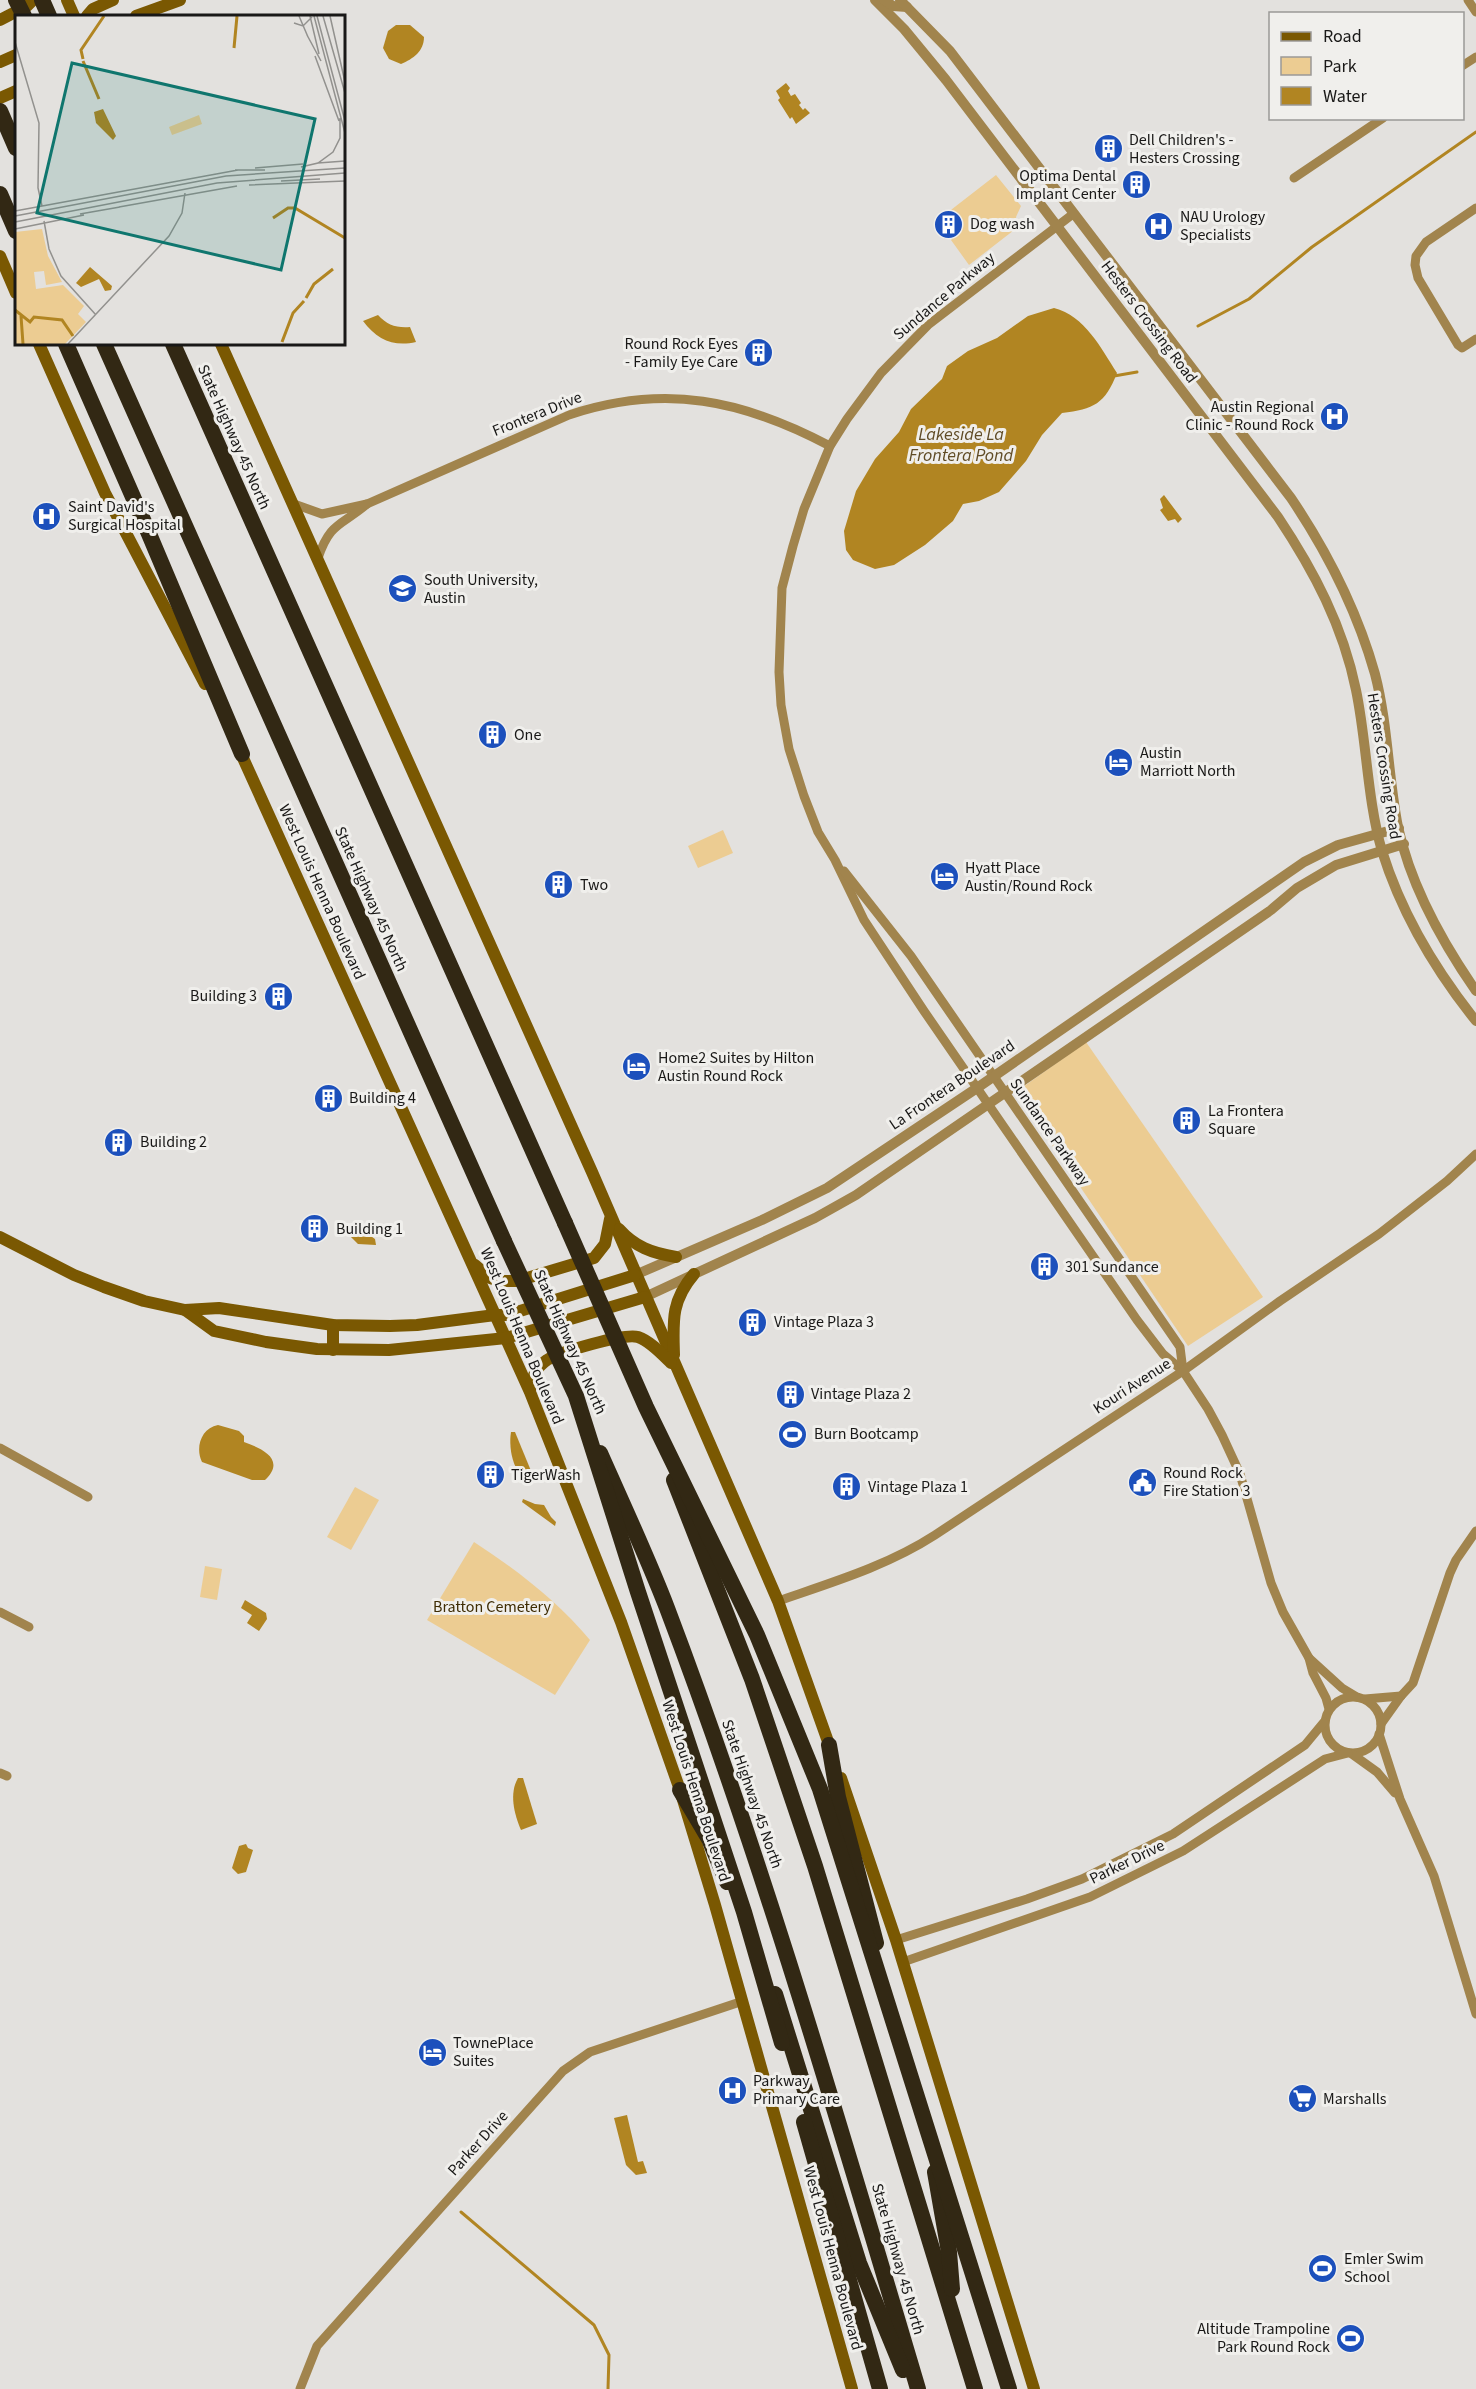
<svg xmlns="http://www.w3.org/2000/svg" width="1476" height="2389" font-family="'Source Sans 3',sans-serif">
  <style>
    .green { fill: #eccc92 }
    .water { fill: #b18522 }
    .lines { fill: none; stroke-linecap: round; stroke-linejoin: round }
    .stream { stroke: #b18522; stroke-width: 3 }
    .minor { stroke: #a1844d; stroke-width: 9 }
    .tertiary { stroke: #a1844d; stroke-width: 10 }
    .secondary { stroke: #7a5802; stroke-width: 12 }
    .motorway { stroke: #322814; stroke-width: 16 }
    .motorway-bridge { stroke: #322814; stroke-width: 16 }
    .labels { text-anchor: middle; dominant-baseline: central; stroke-width: 6; stroke-linejoin: round; paint-order: stroke }
    .poi-label { font-size: 16px; fill: #191817; stroke: #f0efec; text-anchor: start }
    .street-label { font-size: 16px; fill: #191817; stroke: #f0efec }
    .park-label { font-size: 16px; fill: #3e2c03; stroke: #f0efec }
    .water-label { font-size: 18px; font-style: italic; fill: #604c26; stroke: #f0efec }
    .inset-river { fill: none; stroke: #b18522; stroke-width: 3 }
    .inset-road { fill: none; stroke: #92918e; stroke-width: 1.5 }
    .view { fill: #0f766e; fill-opacity: 0.15; stroke: #0f766e; stroke-width: 3 }
    .inset-edge { fill: none; stroke: #191817; stroke-width: 3 }
  </style>
  <rect width="100%" height="100%" fill="#e3e1de"/>
  <g class="green">
    <polygon points="996,175 1021,206 1016,217 1018,227 969,265 951,240 961,231 947,213"/>
    <polygon points="723,830 733,853 698,868 688,846"/>
    <polygon points="1086,1042 1263,1297 1188,1346 1016,1092"/>
    <polygon points="355,1487 379,1500 351,1550 327,1537"/>
    <path d="M474,1542C517,1570 557,1601 590,1640L555,1695L427,1620Z"/>
    <polygon points="205,1566 222,1569 217,1600 200,1597"/>
  </g>
  <g class="water">
    <path d="M396,25H410L424,37C424,51 413,59 401,64L389,59L383,48L388,31Z"/>
    <polygon points="786,83 790,88 788,91 791,96 795,94 801,103 799,105 803,110 805,108 810,113 796,124 792,117 790,119 778,100 780,98 776,91"/>
    <path d="M1054,308C1085,316 1101,348 1117,373C1105,404 1094,409 1062,413L1042,435L1026,461L999,492L979,501L963,504L953,521L925,545L894,565L875,569L853,560L846,550L844,531L856,491L875,459L899,432L911,409L942,379L947,366L968,351L997,338L1028,316Z"/>
    <path d="M378,315C387,325 396,328 410,327L416,342C394,347 377,340 363,321Z"/>
    <polygon points="1164,495 1182,519 1178,523 1175,519 1168,521 1160,510 1163,508 1160,499"/>
    <polygon points="353,1231 359,1233 365,1232 375,1239 376,1245 358,1244 349,1235"/>
    <path d="M218,1425L239,1431L244,1436V1442C261,1448 287,1459 265,1480H252L202,1462C195,1448 201,1428 218,1425Z"/>
    <path d="M511,1432H515L536,1483C514,1481 508,1450 511,1432Z"/>
    <polygon points="523,1499 535,1504 544,1505 551,1517 556,1522 555,1526 522,1502"/>
    <polygon points="245,1600 266,1613 267,1619 259,1631 247,1623 252,1615 241,1608"/>
    <path d="M518,1778H523L537,1824L521,1830C514,1814 509,1793 518,1778Z"/>
    <polygon points="246,1844 248,1848 253,1850 246,1872 238,1874 232,1868 239,1846"/>
    <polygon points="627,2115 638,2162 643,2161 647,2173 636,2175 626,2165 614,2118"/>
  </g>
  <g class="lines">
    <g class="stream">
      <polyline points="1198,326 1249,299 1312,247 1476,132"/>
      <polyline points="1114,376 1137,372"/>
      <polyline points="461,2212 594,2325 609,2355 608,2389"/>
    </g>
    <g class="minor">
      <polyline points="1468,0 1476,12"/>
      <polyline points="1462,66 1476,57"/>
      <polyline points="1294,178 1383,118"/>
      <polyline points="1476,208 1426,242 1416,256 1415,265 1418,278 1458,345 1462,348 1476,339"/>
      <polyline points="1073,214 928,325 881,373 847,419 830,446 804,509 793,546 782,588 779,672 781,705 789,749 804,796 818,832 835,860 864,920 924,1011 1137,1320 1163,1354 1183,1371 1208,1409 1222,1435 1240,1474 1271,1583 1283,1612 1309,1658 1313,1673 1326,1698 1329,1709"/>
      <path d="M294,504L322,514L367,504L569,415C665,383 743,400 830,446"/>
      <path d="M318,558C330,522 341,526 367,504"/>
      <polyline points="844,871 911,956 1180,1347 1183,1371"/>
      <polyline points="0,1448 88,1497"/>
      <path d="M778,1601C833,1582 887,1566 935,1535L1183,1371L1280,1301L1379,1234L1447,1181L1476,1154"/>
      <polyline points="0,1612 29,1627"/>
      <polyline points="1309,1658 1342,1688 1357,1697"/>
      <circle cx="1353" cy="1725" r="28"/>
      <polyline points="1365,1699 1401,1696"/>
      <polyline points="1381,1724 1401,1696 1413,1683 1450,1573 1456,1560 1476,1531"/>
      <polyline points="1379,1734 1400,1799 1434,1876 1476,2014"/>
      <polyline points="1352,1754 1377,1772 1395,1793"/>
      <polyline points="0,1773 7,1776"/>
      <polyline points="896,1940 1027,1899 1082,1879 1173,1834 1305,1745 1324,1722"/>
      <polyline points="903,1962 1090,1897 1183,1851 1325,1759 1348,1753"/>
      <polyline points="300,2389 317,2346 563,2071 590,2052 743,2001"/>
    </g>
    <g class="tertiary">
      <path d="M875,0L904,29L946,80L1278,517C1314,571 1343,626 1356,690C1367,743 1367,799 1382,851C1401,912 1436,971 1476,1021"/>
      <polyline points="884,0 893,6 907,7"/>
      <path d="M900,0L950,51L1291,498C1328,553 1357,610 1375,674C1388,724 1388,777 1398,827C1411,887 1442,942 1476,991"/>
      <polyline points="635,1275 762,1220 827,1188 977,1088 1304,862 1338,845 1399,828"/>
      <polyline points="645,1297 815,1218 856,1195 1271,910 1297,888 1336,865 1404,844"/>
    </g>
    <g class="secondary">
      <polyline points="67,0 74,16"/>
      <polyline points="87,16 93,9 113,0"/>
      <polyline points="136,16 180,0"/>
      <polyline points="0,20 27,6 33,0"/>
      <polyline points="0,62 16,55"/>
      <polyline points="0,98 16,91"/>
      <polyline points="0,256 16,293"/>
      <polyline points="39,344 105,493 205,684"/>
      <polyline points="221,344 592,1172 778,1601 831,1750"/>
      <polyline points="238,747 530,1392 621,1622 680,1790 715,1905 852,2389"/>
      <path d="M619,1229C635,1247 652,1253 676,1257"/>
      <polyline points="0,1237 74,1275 104,1287 144,1301 185,1310 219,1308 333,1325 390,1326 417,1325 495,1315 507,1315 635,1275"/>
      <polyline points="475,1265 490,1278 498,1281 517,1281 594,1258 605,1244 610,1219"/>
      <polyline points="185,1310 214,1331 266,1342 317,1349 389,1350 506,1338 645,1297"/>
      <polyline points="333,1325 333,1350"/>
      <path d="M674,1355C673,1321 671,1301 694,1274"/>
      <path d="M530,1391C532,1378 535,1368 547,1360C560,1352 624,1333 638,1337C650,1341 662,1354 671,1363"/>
      <polyline points="841,1778 896,1940 1034,2389"/>
    </g>
    <g class="motorway">
      <polyline points="42,0 49,16"/>
      <polyline points="0,111 16,148"/>
      <polyline points="0,194 16,231"/>
      <polyline points="66,344 144,522 242,754"/>
      <polyline points="104,344 504,1241"/>
      <polyline points="173,344 565,1223"/>
      <path d="M600,1453C623,1505 647,1556 667,1608C764,1864 840,2127 918,2389"/>
      <polyline points="674,1480 752,1679 815,1866 975,2389"/>
      <polyline points="829,1745 838,1797 876,1943"/>
      <polyline points="680,1790 709,1839 727,1882"/>
      <polyline points="775,1994 859,2263 903,2370"/>
      <polyline points="804,2122 880,2389"/>
      <polyline points="935,2172 949,2252 952,2289"/>
    </g>
    <g class="motorway-bridge">
      <polyline points="16,0 24,16"/>
      <polyline points="565,1223 646,1407 757,1635 820,1789 1009,2389"/>
      <polyline points="504,1241 576,1396 638,1592 744,1912 782,2043"/>
    </g>
  </g>
  <defs>
    <symbol id="building-disc" viewBox="-11 -11 22 22"><circle r="9.5" fill="#1c50bc" stroke="#f0efec"/><path d="M-4-6H4V6H1V3H-1V6H-4ZM-2.5-4.3h1.7v1.8h-1.7ZM.8-4.3h1.7v1.8H.8ZM-2.5-1h1.7V.8h-1.7ZM.8-1h1.7V.8H.8Z" fill="#fff"/></symbol>
    <symbol id="hospital-disc" viewBox="-11 -11 22 22"><circle r="9.5" fill="#1c50bc" stroke="#f0efec"/><path d="M-5-5h3v3.5h4V-5h3V5h-3V1.5h-4V5h-3Z" fill="#fff"/></symbol>
    <symbol id="university-disc" viewBox="-11 -11 22 22"><circle r="9.5" fill="#1c50bc" stroke="#f0efec"/><path d="M0-5L7-2L0 1L-7-2ZM-4 1L0 2.5L4 1V4Q0 6-4 4Z" fill="#fff"/></symbol>
    <symbol id="hotel-disc" viewBox="-11 -11 22 22"><circle r="9.5" fill="#1c50bc" stroke="#f0efec"/><path d="M-6-4.5h1.5V1H6V5H4.5V3h-9V5H-6ZM-4 0a1.8 1.8 0 1 1 3.6 0ZM.5 0V-2.5h3Q6-2.5 6 0Z" fill="#fff"/></symbol>
    <symbol id="stadium-disc" viewBox="-11 -11 22 22"><circle r="9.5" fill="#1c50bc" stroke="#f0efec"/><path d="M0-5a6.5 5 0 1 0 0 10a6.5 5 0 1 0 0-10ZM-3.5-1.8h7v3.6h-7Z" fill="#fff"/></symbol>
    <symbol id="civic-disc" viewBox="-11 -11 22 22"><circle r="9.5" fill="#1c50bc" stroke="#f0efec"/><path d="M-.6-6.5H3V-4.5H.6V-3L4-1V1h2V6H-6V1h2V-1L-.6-3ZM-1.2 2.5V6h2.4V2.5Z" fill="#fff"/></symbol>
    <symbol id="supermarket-disc" viewBox="-11 -11 22 22"><circle r="9.5" fill="#1c50bc" stroke="#f0efec"/><path d="M-6-5.5h2.5l.6 2H6L4.5 2H-2.5L-4.4-4H-6ZM-1.5 3.2a1.3 1.3 0 1 0 .1 0ZM3 3.2a1.3 1.3 0 1 0 .1 0Z" fill="#fff"/></symbol>
  </defs>
  <g fill-rule="evenodd">
    <use href="#building-disc" x="1092" y="132" width="33" height="33"/>
    <use href="#building-disc" x="1120" y="168" width="33" height="33"/>
    <use href="#building-disc" x="932" y="208" width="33" height="33"/>
    <use href="#hospital-disc" x="1142" y="210" width="33" height="33"/>
    <use href="#building-disc" x="742" y="336" width="33" height="33"/>
    <use href="#hospital-disc" x="1318" y="400" width="33" height="33"/>
    <use href="#hospital-disc" x="30" y="500" width="33" height="33"/>
    <use href="#university-disc" x="386" y="572" width="33" height="33"/>
    <use href="#building-disc" x="476" y="718" width="33" height="33"/>
    <use href="#hotel-disc" x="1102" y="746" width="33" height="33"/>
    <use href="#hotel-disc" x="928" y="860" width="33" height="33"/>
    <use href="#building-disc" x="542" y="868" width="33" height="33"/>
    <use href="#building-disc" x="262" y="980" width="33" height="33"/>
    <use href="#hotel-disc" x="620" y="1050" width="33" height="33"/>
    <use href="#building-disc" x="312" y="1082" width="33" height="33"/>
    <use href="#building-disc" x="1170" y="1104" width="33" height="33"/>
    <use href="#building-disc" x="102" y="1126" width="33" height="33"/>
    <use href="#building-disc" x="298" y="1212" width="33" height="33"/>
    <use href="#building-disc" x="1028" y="1250" width="33" height="33"/>
    <use href="#building-disc" x="736" y="1306" width="33" height="33"/>
    <use href="#building-disc" x="774" y="1378" width="33" height="33"/>
    <use href="#stadium-disc" x="776" y="1418" width="33" height="33"/>
    <use href="#building-disc" x="474" y="1458" width="33" height="33"/>
    <use href="#civic-disc" x="1126" y="1466" width="33" height="33"/>
    <use href="#building-disc" x="830" y="1470" width="33" height="33"/>
    <use href="#hotel-disc" x="416" y="2036" width="33" height="33"/>
    <use href="#hospital-disc" x="716" y="2074" width="33" height="33"/>
    <use href="#supermarket-disc" x="1286" y="2082" width="33" height="33"/>
    <use href="#stadium-disc" x="1306" y="2252" width="33" height="33"/>
    <use href="#stadium-disc" x="1334" y="2322" width="33" height="33"/>
  </g>
  <g class="labels">
    <g class="poi-label">
      <text x="1129" y="140">Dell Children's -<tspan x="1129" dy="18">Hesters Crossing</tspan></text>
      <text x="1116" y="176" text-anchor="end">Optima Dental<tspan x="1116" dy="18">Implant Center</tspan></text>
      <text x="1180" y="217">NAU Urology<tspan x="1180" dy="18">Specialists</tspan></text>
      <text x="970" y="224">Dog wash</text>
      <text x="738" y="344" text-anchor="end">Round Rock Eyes<tspan x="738" dy="18">- Family Eye Care</tspan></text>
      <text x="1314" y="407" text-anchor="end">Austin Regional<tspan x="1314" dy="18">Clinic - Round Rock</tspan></text>
      <text x="68" y="507">Saint David's<tspan x="68" dy="18">Surgical Hospital</tspan></text>
      <text x="424" y="580">South University,<tspan x="424" dy="18">Austin</tspan></text>
      <text x="514" y="735">One</text>
      <text x="1140" y="753">Austin<tspan x="1140" dy="18">Marriott North</tspan></text>
      <text x="965" y="868">Hyatt Place<tspan x="965" dy="18">Austin/Round Rock</tspan></text>
      <text x="580" y="885">Two</text>
      <text x="257" y="996" text-anchor="end">Building 3</text>
      <text x="658" y="1058">Home2 Suites by Hilton<tspan x="658" dy="18">Austin Round Rock</tspan></text>
      <text x="349" y="1098">Building 4</text>
      <text x="1208" y="1111">La Frontera<tspan x="1208" dy="18">Square</tspan></text>
      <text x="140" y="1142">Building 2</text>
      <text x="336" y="1229">Building 1</text>
      <text x="1065" y="1267">301 Sundance</text>
      <text x="774" y="1322">Vintage Plaza 3</text>
      <text x="811" y="1394">Vintage Plaza 2</text>
      <text x="814" y="1434">Burn Bootcamp</text>
      <text x="1163" y="1473">Round Rock<tspan x="1163" dy="18">Fire Station 3</tspan></text>
      <text x="511" y="1475">TigerWash</text>
      <text x="868" y="1487">Vintage Plaza 1</text>
      <text x="453" y="2043">TownePlace<tspan x="453" dy="18">Suites</tspan></text>
      <text x="753" y="2081">Parkway<tspan x="753" dy="18">Primary Care</tspan></text>
      <text x="1323" y="2099">Marshalls</text>
      <text x="1344" y="2259">Emler Swim<tspan x="1344" dy="18">School</tspan></text>
      <text x="1330" y="2329" text-anchor="end">Altitude Trampoline<tspan x="1330" dy="18">Park Round Rock</tspan></text>
    </g>
    <g class="street-label">
      <text transform="translate(944 296) rotate(-40)">Sundance Parkway</text>
      <text transform="translate(1149 322) rotate(53)">Hesters Crossing Road</text>
      <text transform="translate(537 414) rotate(-22)">Frontera Drive</text>
      <text transform="translate(234 437) rotate(66)">State Highway 45 North</text>
      <text transform="translate(1384 766) rotate(81)">Hesters Crossing Road</text>
      <text transform="translate(322 892) rotate(66)">West Louis Henna Boulevard</text>
      <text transform="translate(371 899) rotate(66)">State Highway 45 North</text>
      <text transform="translate(952 1085) rotate(-34)">La Frontera Boulevard</text>
      <text transform="translate(1050 1132) rotate(55)">Sundance Parkway</text>
      <text transform="translate(522 1336) rotate(67)">West Louis Henna Boulevard</text>
      <text transform="translate(570 1342) rotate(66)">State Highway 45 North</text>
      <text transform="translate(1132 1386) rotate(-33)">Kouri Avenue</text>
      <text transform="translate(696 1791) rotate(72)">West Louis Henna Boulevard</text>
      <text transform="translate(752 1794) rotate(71)">State Highway 45 North</text>
      <text transform="translate(1127 1862) rotate(-26)">Parker Drive</text>
      <text transform="translate(478 2143) rotate(-48)">Parker Drive</text>
      <text transform="translate(833 2258) rotate(75)">West Louis Henna Boulevard</text>
      <text transform="translate(898 2259) rotate(74)">State Highway 45 North</text>
    </g>
    <g class="park-label">
      <text x="492" y="1607">Bratton Cemetery</text>
    </g>
    <g class="water-label">
      <text x="961" y="434">Lakeside La<tspan x="961" dy="21">Frontera Pond</tspan></text>
    </g>
  </g>
  <g transform="translate(15 15)">
    <rect width="330" height="330" fill="#e3e1de"/>
    <path d="M184,100L187,109L157,120L154,112ZM27,214L33,241L47,267L31,270L29,256L19,257L21,274L48,270L69,291L63,299L71,307L50,329H0V217Z" fill="#eccc92"/>
    <path d="M88,94L101,121L98,125L81,108L79,97ZM75,252L97,271L96,275L90,276L84,264L66,272L61,268Z" fill="#b18522"/>
    <path class="inset-river" d="M219,33L222,1M68,44L66,35L89,1M68,46L84,84M258,203L273,193H280L330,223M291,283L299,269L318,254M0,295L15,307L19,302L47,305L58,321M6,301L8,329M267,327L278,298L289,286"/>
    <path class="inset-road" d="M284,1L293,22M295,1L304,39M299,1L330,118M302,1L330,106M308,1L330,78M315,1L330,67M279,8L288,11L297,2M292,20L306,46M0,27L24,108L23,173L27,191M300,41L324,106M303,148L330,146M286,152L303,148L318,137L325,123V103M240,153L288,149M220,155H250M266,166L305,164M234,170L330,166M104,192L222,171M0,196L223,155M65,199L105,192M0,201L211,161L330,153M29,206L34,234L46,261L81,300M0,207L202,168L330,158M0,214L69,200M53,329L154,221L167,198L170,178"/>
    <path class="view" d="M57,48L300,104L266,255L22,198Z"/>
    <rect width="330" height="330" class="inset-edge"/>
  </g>
  <rect x="1269" y="12" width="195" height="108" fill="#f0efec" stroke="#9a9997" stroke-width="1.5"/>
  <rect x="1281" y="32" width="30" height="9" fill="#7a5802" stroke="#9a9997" stroke-width="1.5"/>
  <text x="1323" y="42" font-size="18" fill="#191817">Road</text>
  <rect x="1281" y="57" width="30" height="18" fill="#eccc92" stroke="#9a9997" stroke-width="1.5"/>
  <text x="1323" y="72" font-size="18" fill="#191817">Park</text>
  <rect x="1281" y="87" width="30" height="18" fill="#b18522" stroke="#9a9997" stroke-width="1.5"/>
  <text x="1323" y="102" font-size="18" fill="#191817">Water</text>
</svg>
